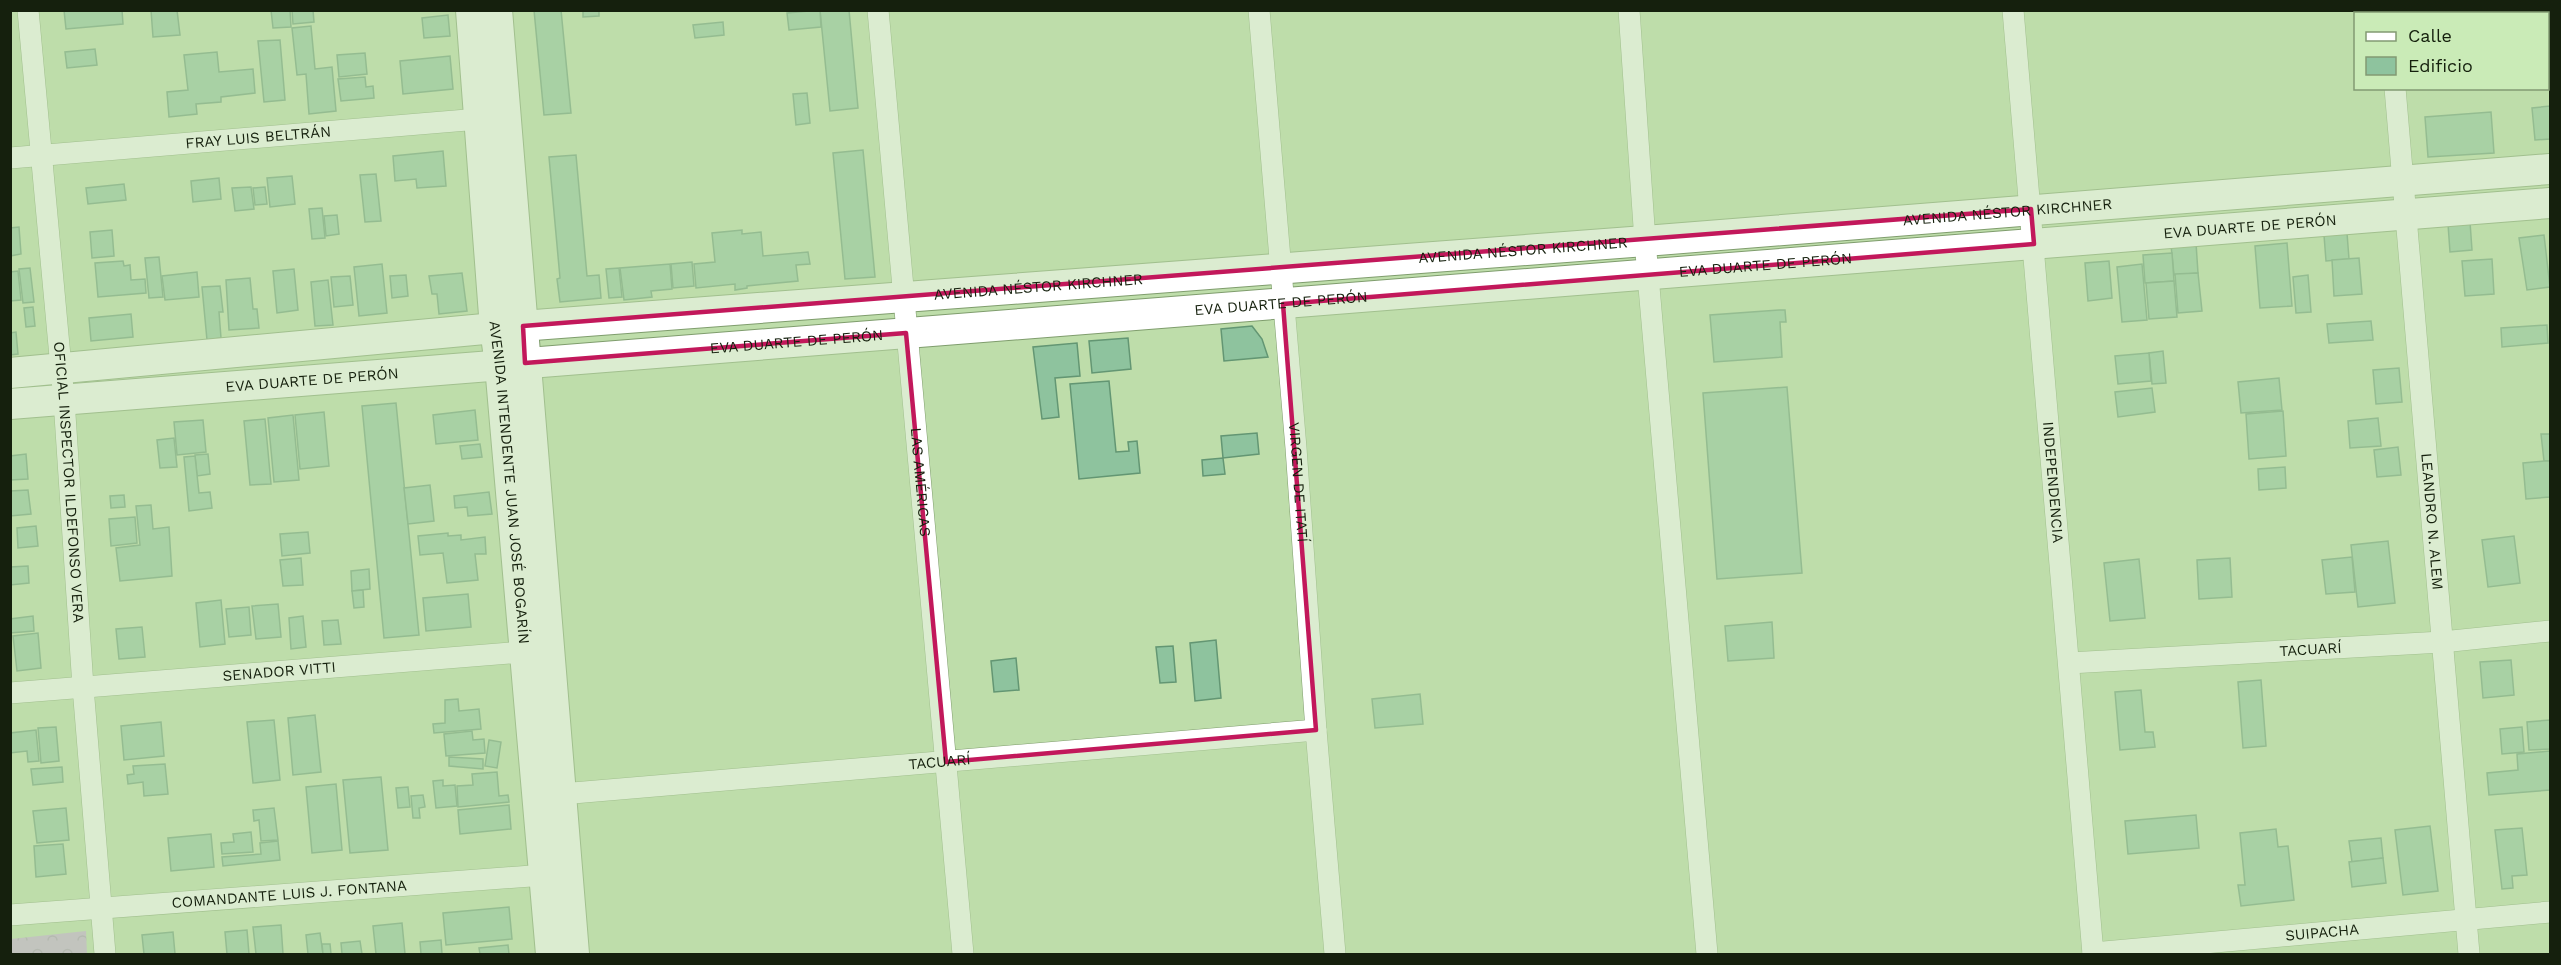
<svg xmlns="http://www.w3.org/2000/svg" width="2561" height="965" font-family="'Work Sans',sans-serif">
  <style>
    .park { fill: url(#park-crowns) }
    .building { fill: #8ec39e; stroke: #639673; stroke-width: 1.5 }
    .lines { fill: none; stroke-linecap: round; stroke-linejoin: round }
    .street-casing { stroke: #7f9d6d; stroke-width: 22 }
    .secondary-casing { stroke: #7f9d6d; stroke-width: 32 }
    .street { stroke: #fff; stroke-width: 21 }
    .secondary { stroke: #fff; stroke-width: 30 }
    .marked { fill: none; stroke: #c2185b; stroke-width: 4.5; stroke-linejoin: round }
    .labels { text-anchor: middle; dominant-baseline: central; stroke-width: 5; stroke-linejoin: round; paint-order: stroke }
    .street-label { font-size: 15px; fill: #15200d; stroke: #caebb7 }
  </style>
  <defs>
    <pattern id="park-crowns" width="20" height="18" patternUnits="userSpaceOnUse" patternTransform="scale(1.5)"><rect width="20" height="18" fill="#c7a7d8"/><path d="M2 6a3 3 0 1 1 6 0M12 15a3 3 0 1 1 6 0" fill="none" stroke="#aa8fb8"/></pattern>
  </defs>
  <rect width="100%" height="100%" fill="#beddaa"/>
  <polygon class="park" points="86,931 87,954 11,954 11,939"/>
  <g class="building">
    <polygon points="64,10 122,10 123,24 66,29"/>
    <polygon points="151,10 177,10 180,35 153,37"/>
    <polygon points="271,10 290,10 291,27 273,28"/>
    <polygon points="292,10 313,10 314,22 293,24"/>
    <polygon points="534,10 561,10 571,113 544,115"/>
    <polygon points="583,10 599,10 599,16 583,17"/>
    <polygon points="820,10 849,10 858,108 830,111"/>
    <polygon points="820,10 821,27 789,30 787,13"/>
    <polygon points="448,15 450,36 424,38 422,18"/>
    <polygon points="723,22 724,35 695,38 693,25"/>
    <polygon points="311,26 315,69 332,67 336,111 309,114 306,74 297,75 292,28"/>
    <polygon points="280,40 285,100 264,102 258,41"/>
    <polygon points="95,49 97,65 67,68 65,52"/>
    <polygon points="217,52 219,72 253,69 255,93 221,97 221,102 196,104 197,114 169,117 167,92 188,90 184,55"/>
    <polygon points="365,53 367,74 339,77 337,55"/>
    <polygon points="450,56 453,89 403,94 400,61"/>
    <polygon points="365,77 366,87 373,86 374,98 341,101 338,79"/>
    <polygon points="807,93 810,123 796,125 793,94"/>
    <polygon points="2550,106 2550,139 2535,140 2532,108"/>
    <polygon points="2491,112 2494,153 2428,157 2425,117"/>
    <polygon points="863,150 875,277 845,279 833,153"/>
    <polygon points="443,151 446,186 417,188 416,179 395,181 393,156"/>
    <polygon points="576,155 587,276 599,275 601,298 560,302 557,279 560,278 549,157"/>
    <polygon points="376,174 381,221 365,222 360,175"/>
    <polygon points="292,176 295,204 270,207 267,178"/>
    <polygon points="219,178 221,199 193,202 191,181"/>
    <polygon points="124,184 126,200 88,204 86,188"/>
    <polygon points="251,187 254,209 235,211 232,188"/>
    <polygon points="265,187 267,204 255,205 253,188"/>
    <polygon points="322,208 325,238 312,239 309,209"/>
    <polygon points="337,215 339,234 326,236 324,216"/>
    <polygon points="2470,222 2472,250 2450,252 2448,224"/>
    <polygon points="19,227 21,254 10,256 10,228"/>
    <polygon points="112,230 114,256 92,258 90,232"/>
    <polygon points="742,230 742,234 761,232 763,256 808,252 810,264 796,265 798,281 747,286 747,288 735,290 735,284 696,288 694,264 715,262 712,233"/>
    <polygon points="2347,233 2349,259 2326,261 2324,235"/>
    <polygon points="2544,235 2550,287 2527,290 2519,238"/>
    <polygon points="2196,243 2198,273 2174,275 2171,245"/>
    <polygon points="2287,243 2292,306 2260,308 2255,246"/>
    <polygon points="2172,253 2174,281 2145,283 2143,255"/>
    <polygon points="159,257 163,297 149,298 145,258"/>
    <polygon points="2359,258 2362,294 2334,296 2332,260"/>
    <polygon points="2492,259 2494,294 2465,296 2462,261"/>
    <polygon points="123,261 124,266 130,265 131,280 145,279 146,293 98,297 95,263"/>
    <polygon points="2109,261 2112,298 2088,301 2085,263"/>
    <polygon points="692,262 694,286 673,288 671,264"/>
    <polygon points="382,264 387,313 359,316 354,267"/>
    <polygon points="670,264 672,289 651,291 652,297 624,300 620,268"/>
    <polygon points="2142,264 2147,320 2122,322 2117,267"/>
    <polygon points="30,268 34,302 23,303 19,269"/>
    <polygon points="619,268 622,297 609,298 606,269"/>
    <polygon points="294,269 298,310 277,313 273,271"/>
    <polygon points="18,271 21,300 10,301 10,272"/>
    <polygon points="197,272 199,297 165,300 162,276"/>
    <polygon points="462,273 467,311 439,314 437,294 432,294 429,276"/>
    <polygon points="2198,273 2202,311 2178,313 2175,274"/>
    <polygon points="406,275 408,296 392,298 390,276"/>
    <polygon points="2308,275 2311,312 2296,313 2293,277"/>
    <polygon points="350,276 353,305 334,307 331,277"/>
    <polygon points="250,278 253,309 257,309 259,328 229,330 226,280"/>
    <polygon points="328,280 333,325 315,326 311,282"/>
    <polygon points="2174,281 2177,317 2149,319 2146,283"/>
    <polygon points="220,286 223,312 219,312 221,338 207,340 202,287"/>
    <polygon points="33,307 35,326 26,327 24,308"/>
    <polygon points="1779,310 1785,310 1786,322 1780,322 1782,357 1714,362 1710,315"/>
    <polygon points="131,314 133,337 91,341 89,318"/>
    <polygon points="2371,321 2373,340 2329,343 2327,324"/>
    <polygon points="2547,325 2548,343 2502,347 2501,328"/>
    <polygon points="1252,326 1262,339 1268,357 1224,361 1221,329"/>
    <polygon points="16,332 18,354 10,355 10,333"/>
    <polygon points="1128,338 1131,369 1092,373 1089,341"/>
    <polygon points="1077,343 1080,376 1055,378 1059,417 1042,419 1033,347"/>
    <polygon points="2163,351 2166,383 2152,384 2149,353"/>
    <polygon points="2149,353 2151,381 2118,384 2115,356"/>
    <polygon points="2399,368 2402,402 2376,404 2373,370"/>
    <polygon points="2279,378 2282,410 2241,413 2238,382"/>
    <polygon points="1109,381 1116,452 1129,451 1128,442 1137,441 1140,473 1079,479 1070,384"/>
    <polygon points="1787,387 1802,573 1717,579 1703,393"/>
    <polygon points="2152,388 2155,412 2118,417 2115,392"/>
    <polygon points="396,403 419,635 384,638 362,406"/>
    <polygon points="475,410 478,440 436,444 433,415"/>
    <polygon points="2283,411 2286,456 2249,459 2246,414"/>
    <polygon points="324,412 329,466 300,469 295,415"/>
    <polygon points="293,415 299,480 274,482 268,418"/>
    <polygon points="2378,418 2381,446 2350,448 2348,421"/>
    <polygon points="265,419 271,484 250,485 244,421"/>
    <polygon points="203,420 206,452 177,455 174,422"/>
    <polygon points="1257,433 1259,454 1223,458 1221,436"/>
    <polygon points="2541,434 2550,434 2550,461 2544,461"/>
    <polygon points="174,438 177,467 160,468 157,440"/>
    <polygon points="480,444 482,457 462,459 460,446"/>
    <polygon points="2398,447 2401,475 2377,477 2374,450"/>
    <polygon points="26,454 28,479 10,480 10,456"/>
    <polygon points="208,454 210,474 197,476 195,455"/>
    <polygon points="195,456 199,493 210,492 212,508 189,511 184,457"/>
    <polygon points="1223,458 1225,474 1203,476 1202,460"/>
    <polygon points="2544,461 2550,461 2550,497 2526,499 2523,463"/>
    <polygon points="2285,467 2286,488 2259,490 2258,469"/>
    <polygon points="430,485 434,521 408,524 404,488"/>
    <polygon points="28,490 31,514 10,516 10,491"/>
    <polygon points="489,492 492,514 468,516 467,507 455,508 454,496"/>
    <polygon points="124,495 125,507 111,508 110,496"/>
    <polygon points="151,505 153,529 169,527 172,576 120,581 116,548 140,545 136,506"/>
    <polygon points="135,517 137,543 111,546 109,519"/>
    <polygon points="36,526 38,546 18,548 17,528"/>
    <polygon points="308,532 310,553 282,556 280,534"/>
    <polygon points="448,533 448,536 461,535 461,540 485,537 486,554 475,554 478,580 447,583 443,553 420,555 418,536"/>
    <polygon points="2514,536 2520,583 2488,587 2482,540"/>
    <polygon points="2388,541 2395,603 2358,607 2351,545"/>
    <polygon points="2352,557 2355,592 2326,594 2322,560"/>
    <polygon points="301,558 303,585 283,586 280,560"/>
    <polygon points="2230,558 2232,597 2199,599 2197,560"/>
    <polygon points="2139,559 2145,618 2110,621 2104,563"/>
    <polygon points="28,566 29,583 10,585 10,567"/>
    <polygon points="369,569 370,589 352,591 351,571"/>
    <polygon points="363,590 364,607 354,608 352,591"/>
    <polygon points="468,594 471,627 426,631 423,598"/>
    <polygon points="221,600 225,644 200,647 196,603"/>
    <polygon points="278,604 281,637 256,639 252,606"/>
    <polygon points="249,607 251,635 229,637 226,609"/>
    <polygon points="33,616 34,631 10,633 10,619"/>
    <polygon points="303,616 306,647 291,649 289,618"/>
    <polygon points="338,620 341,644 324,645 322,621"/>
    <polygon points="1772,622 1774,658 1728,661 1725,626"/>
    <polygon points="142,627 145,657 119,659 116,629"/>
    <polygon points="38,633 41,668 17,671 13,636"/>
    <polygon points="1216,640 1221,698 1195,701 1190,643"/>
    <polygon points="1173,646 1176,682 1160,683 1156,647"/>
    <polygon points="1016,658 1019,690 994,692 991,661"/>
    <polygon points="2511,660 2514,695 2483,698 2480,662"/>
    <polygon points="2261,680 2266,746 2243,748 2238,682"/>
    <polygon points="2141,690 2145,732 2153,732 2155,747 2120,750 2115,692"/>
    <polygon points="1420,694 1423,724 1375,728 1372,699"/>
    <polygon points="458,699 459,711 479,709 481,729 434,733 433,724 445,723 445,700"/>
    <polygon points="315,715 321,772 293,775 288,718"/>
    <polygon points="274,720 280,780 253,783 247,722"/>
    <polygon points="2550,720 2550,749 2529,750 2527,722"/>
    <polygon points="161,722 164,756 124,760 121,726"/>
    <polygon points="56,727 59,761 41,763 38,728"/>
    <polygon points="2522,727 2524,752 2502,754 2500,729"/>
    <polygon points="36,730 39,761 28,762 27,751 10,753 10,733"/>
    <polygon points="472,731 473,740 484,739 485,753 446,756 444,734"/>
    <polygon points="489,740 501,742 497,768 485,766"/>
    <polygon points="2550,751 2550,790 2489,795 2487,773 2518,770 2517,754"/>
    <polygon points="449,757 483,759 483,769 449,766"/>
    <polygon points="165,764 168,794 144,796 143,782 128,784 127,775 134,774 133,766"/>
    <polygon points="62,767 63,782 33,785 31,769"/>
    <polygon points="497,772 499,796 508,795 509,802 458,807 457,786 473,785 472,774"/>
    <polygon points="381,777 388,850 350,853 343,780"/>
    <polygon points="443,780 443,786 455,785 457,806 436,808 433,781"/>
    <polygon points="336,784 342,850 312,853 306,787"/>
    <polygon points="408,787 410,807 398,808 396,788"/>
    <polygon points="423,795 425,807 419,808 420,818 413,818 411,796"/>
    <polygon points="509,805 511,829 460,834 458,810"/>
    <polygon points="66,808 69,840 37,843 33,811"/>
    <polygon points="274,808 278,840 261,841 259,820 254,821 253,810"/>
    <polygon points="2196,815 2199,848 2128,854 2125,821"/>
    <polygon points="2430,826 2438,891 2403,895 2395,830"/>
    <polygon points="2522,828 2527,875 2512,876 2513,888 2502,889 2495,830"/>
    <polygon points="2276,829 2278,847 2288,846 2294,900 2241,906 2238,885 2245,885 2240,833"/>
    <polygon points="251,832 253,852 222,854 221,843 234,842 233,834"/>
    <polygon points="211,834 214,867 171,871 168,838"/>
    <polygon points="2381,838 2383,858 2352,862 2349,841"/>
    <polygon points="278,841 280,860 223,866 222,857 261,854 260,843"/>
    <polygon points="63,844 66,874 36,877 34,846"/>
    <polygon points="2383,858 2386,883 2352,887 2349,862"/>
    <polygon points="509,907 512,939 446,945 443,913"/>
    <polygon points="402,923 405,954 376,954 373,926"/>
    <polygon points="281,925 283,954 256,954 253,927"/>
    <polygon points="247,930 249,954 227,954 225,932"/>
    <polygon points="173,932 175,954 144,954 142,935"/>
    <polygon points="320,933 323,954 308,954 306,935"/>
    <polygon points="441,940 442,954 421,954 420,942"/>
    <polygon points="360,941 362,954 342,954 341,943"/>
    <polygon points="322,944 330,944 331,954 323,954"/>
    <polygon points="508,945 509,954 480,954 479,948"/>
  </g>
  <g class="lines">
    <defs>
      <g id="street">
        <path id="s1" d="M28,10L64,400L83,687L105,954"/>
        <path id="s2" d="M878,10L963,954"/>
        <path id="s3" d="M1259,10L1296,448L1316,730L1335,954"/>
        <polyline points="1629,10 1645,241 1707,954"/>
        <path id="s4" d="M2013,10L2093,954"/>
        <polyline points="2389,10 2389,14"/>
        <path id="s5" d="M2395,88L2469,954"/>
        <path id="s6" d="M10,158L491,118"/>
        <path id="s7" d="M2069,663L2442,642L2550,631"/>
        <path id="s8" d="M10,693L536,651"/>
        <path id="s9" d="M561,794L1316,730"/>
        <path id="s10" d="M10,915L558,874"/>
        <path id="s11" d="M2093,953L2550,912"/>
      </g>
      <g id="secondary">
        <path id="s12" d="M471,10L495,328L500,365L551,954"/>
        <polyline points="497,10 574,954"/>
        <path id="s13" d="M10,373L495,328L1645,241L2550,169"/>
        <path id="s14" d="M10,404L2550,203"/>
      </g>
    </defs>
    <use href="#street" class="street-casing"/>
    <use href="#secondary" class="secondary-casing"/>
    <use href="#street" class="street"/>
    <use href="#secondary" class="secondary"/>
  </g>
  <path d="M0 0H2561V965H0ZM2031,209L2034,244L1283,304L1316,730L946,762L906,333L525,363L523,326Z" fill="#beddaa" fill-opacity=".55" fill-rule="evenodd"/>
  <path class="marked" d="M2031,209L2034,244L1283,304L1316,730L946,762L906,333L525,363L523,326Z"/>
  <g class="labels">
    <g class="street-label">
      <text stroke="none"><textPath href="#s6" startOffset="249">FRAY LUIS BELTRÁN</textPath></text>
      <text stroke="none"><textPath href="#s13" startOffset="2004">AVENIDA NÉSTOR KIRCHNER</textPath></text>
      <text stroke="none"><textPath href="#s14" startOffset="2247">EVA DUARTE DE PERÓN</textPath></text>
      <text stroke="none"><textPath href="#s13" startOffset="1518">AVENIDA NÉSTOR KIRCHNER</textPath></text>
      <text stroke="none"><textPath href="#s14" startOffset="1761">EVA DUARTE DE PERÓN</textPath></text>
      <text stroke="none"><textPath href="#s13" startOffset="1032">AVENIDA NÉSTOR KIRCHNER</textPath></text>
      <text stroke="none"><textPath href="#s14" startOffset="1275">EVA DUARTE DE PERÓN</textPath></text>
      <text stroke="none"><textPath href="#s14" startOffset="789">EVA DUARTE DE PERÓN</textPath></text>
      <text stroke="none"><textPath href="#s14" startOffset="303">EVA DUARTE DE PERÓN</textPath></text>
      <text stroke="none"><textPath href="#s1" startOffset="474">OFICIAL INSPECTOR ILDEFONSO VERA</textPath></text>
      <text stroke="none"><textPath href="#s3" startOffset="474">VIRGEN DE ITATÍ</textPath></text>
      <text stroke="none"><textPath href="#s4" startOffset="474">INDEPENDENCIA</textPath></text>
      <text stroke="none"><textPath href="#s12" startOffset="474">AVENIDA INTENDENTE JUAN JOSÉ BOGARÍN</textPath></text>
      <text stroke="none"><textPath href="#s2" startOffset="474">LAS AMÉRICAS</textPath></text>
      <text stroke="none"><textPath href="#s5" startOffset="435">LEANDRO N. ALEM</textPath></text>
      <text stroke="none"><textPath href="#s7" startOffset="242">TACUARÍ</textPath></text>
      <text stroke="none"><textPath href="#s8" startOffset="270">SENADOR VITTI</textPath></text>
      <text stroke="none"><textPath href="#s9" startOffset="380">TACUARÍ</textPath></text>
      <text stroke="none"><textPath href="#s10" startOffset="280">COMANDANTE LUIS J. FONTANA</textPath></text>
      <text stroke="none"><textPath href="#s11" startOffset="230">SUIPACHA</textPath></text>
    </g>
  </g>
  <rect width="2561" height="965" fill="none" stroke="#15200d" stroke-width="24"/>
  <rect x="2354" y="12" width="195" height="78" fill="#caebb7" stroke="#829a73" stroke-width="1.5"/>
  <rect x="2366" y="32" width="30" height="9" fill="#ffffff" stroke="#829a73" stroke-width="1.5"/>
  <text x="2408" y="42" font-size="18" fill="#15200d">Calle</text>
  <rect x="2366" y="57" width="30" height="18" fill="#8ec39e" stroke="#829a73" stroke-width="1.5"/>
  <text x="2408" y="72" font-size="18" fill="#15200d">Edificio</text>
</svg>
